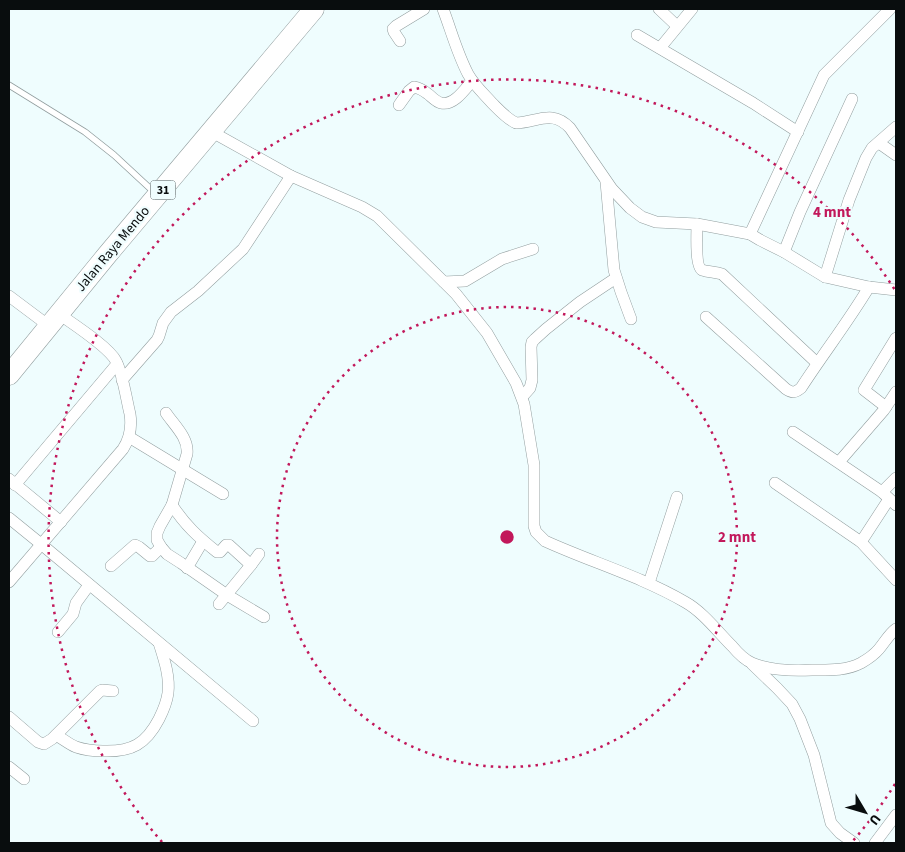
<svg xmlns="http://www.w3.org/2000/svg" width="905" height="852" font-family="'Source Sans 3',sans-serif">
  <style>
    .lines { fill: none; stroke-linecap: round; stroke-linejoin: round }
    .lane-casing { stroke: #929e9f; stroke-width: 7 }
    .street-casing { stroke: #929e9f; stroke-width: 12 }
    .highway-casing { stroke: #929e9f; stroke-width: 21 }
    .lane { stroke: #fff; stroke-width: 5.5 }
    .street { stroke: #fff; stroke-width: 11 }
    .highway { stroke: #fff; stroke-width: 20 }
    .ring { fill: none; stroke: #c2185b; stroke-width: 2.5; stroke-dasharray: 2.5 5 }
    .labels { text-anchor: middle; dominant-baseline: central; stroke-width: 4.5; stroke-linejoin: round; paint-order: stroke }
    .shield { fill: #effdfe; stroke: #4e5556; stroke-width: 1 }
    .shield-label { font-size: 12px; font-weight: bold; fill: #090d0e }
    .street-label { font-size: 14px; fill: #090d0e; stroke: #effdfe }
    .centre { fill: #c2185b; stroke: #effdfe; stroke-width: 2.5 }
    .ring-label { font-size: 15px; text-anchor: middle; font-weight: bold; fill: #c2185b; stroke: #effdfe; stroke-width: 4.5; stroke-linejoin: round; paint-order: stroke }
  </style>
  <rect width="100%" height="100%" fill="#effdfe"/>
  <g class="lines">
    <defs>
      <polyline id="lane" points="9,85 85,132 114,155 155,193"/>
      <g id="street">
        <path d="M443,9C451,30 457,53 468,74C474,85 484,94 492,103C499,110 507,119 516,123C538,122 552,109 570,128L612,189L630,208L642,217L656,222L697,224L750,234L760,240L784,252L825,277L869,287L896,290"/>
        <polyline points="659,9 677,26"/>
        <polyline points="637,35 753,103 798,132"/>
        <polyline points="400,41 394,32 393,29 396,26 424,9"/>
        <polyline points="660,48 692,9"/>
        <path d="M399,105L409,91L414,87C420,88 423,90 428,94C432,97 436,102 441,103C454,106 465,89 472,81"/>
        <path d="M212,132L291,176L362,207L377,216L456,294L487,333L516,383L524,404L534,465V526L536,532L545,541C591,562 640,576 685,602C703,612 717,631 732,646C737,652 745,660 752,663C771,671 793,671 812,670C828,670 846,671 861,663C868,659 874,655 879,649C885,642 889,634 896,629"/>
        <polyline points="879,143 896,155"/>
        <polyline points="606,182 614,270 621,292 631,319"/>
        <path d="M697,224C697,232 695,266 702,270C708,272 715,272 722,274L817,363"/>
        <polyline points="750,234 824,75 890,9"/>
        <polyline points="784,252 800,212 852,99"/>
        <polyline points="825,277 849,200 866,158 872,148 896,127"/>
        <polyline points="444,282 465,281 502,259 533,249"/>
        <polyline points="9,296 49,326"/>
        <path d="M706,317L786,389C792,393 795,393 801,388C823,354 848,322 869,287"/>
        <polyline points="122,380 157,340 159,336 163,323 171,312 198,291 243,249 291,176"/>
        <polyline points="522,397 530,388 532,380 531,347 532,342 535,339 546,329 580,302 616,278"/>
        <polyline points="886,407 864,390 896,338"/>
        <path d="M166,413C174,425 189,438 187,454L172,505L160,526L157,533V540L161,547L167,554L181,563L227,595L264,617"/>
        <polyline points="793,432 882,492 896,505"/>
        <polyline points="129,437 223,494"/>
        <polyline points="839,462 884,410 896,392"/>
        <polyline points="9,479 61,522"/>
        <polyline points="775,483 861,542 896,580"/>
        <polyline points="15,485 117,364"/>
        <polyline points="882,492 896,478"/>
        <path d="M172,505C185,525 198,537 217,552H220L226,545H229L251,565"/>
        <polyline points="9,518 41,544 253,721"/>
        <polyline points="861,542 889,499"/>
        <polyline points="111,566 135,545 139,547 150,556 152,556 161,547"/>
        <polyline points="187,568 203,541"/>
        <path d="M9,582L123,449C130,438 132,427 130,414C126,398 123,374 116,361C109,347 73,324 59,314"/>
        <polyline points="649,583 677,497"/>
        <polyline points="219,604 251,565 259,554"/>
        <polyline points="58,632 73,614 76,603 89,585"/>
        <polyline points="752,664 777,688 792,704 800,719 814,755 831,823 840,833 854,843"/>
        <polyline points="9,717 38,742 44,744 52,739 100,691 102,690 113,691"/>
        <path d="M56,735C63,739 69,744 76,747C85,750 94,751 103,751C132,752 146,744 159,719C163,711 167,701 168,693C170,676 164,659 159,643"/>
        <polyline points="9,767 24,779"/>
        <polyline points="875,843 896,815"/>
      </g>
      <polyline id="highway" points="9,375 107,255 314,9"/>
    </defs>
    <use href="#lane" class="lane-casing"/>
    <use href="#street" class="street-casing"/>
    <use href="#highway" class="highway-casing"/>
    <use href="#lane" class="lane"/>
    <use href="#street" class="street"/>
    <use href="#highway" class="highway"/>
  </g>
  <g class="ring">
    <circle cx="507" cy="537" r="230"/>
    <path d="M895 784A460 460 0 0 1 852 842M162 842A460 460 0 1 1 895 290"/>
  </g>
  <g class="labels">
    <rect class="shield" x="150.5" y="180.5" width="25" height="19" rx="4"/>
    <g class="shield-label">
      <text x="163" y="190">31</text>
    </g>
    <g class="street-label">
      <text transform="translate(113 249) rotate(-50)">Jalan Raya Mendo</text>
    </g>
  </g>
  <circle cx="507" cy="537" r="8" class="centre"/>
  <g class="ring-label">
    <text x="832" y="217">4 mnt</text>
    <text x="737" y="542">2 mnt</text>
  </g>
  <rect width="905" height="852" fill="none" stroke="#090d0e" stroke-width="20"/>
  <g transform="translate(865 812) rotate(128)" stroke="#effdfe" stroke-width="4" paint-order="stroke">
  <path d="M0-4L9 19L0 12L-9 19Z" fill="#090d0e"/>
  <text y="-8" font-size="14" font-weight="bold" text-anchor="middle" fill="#090d0e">U</text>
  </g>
</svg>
